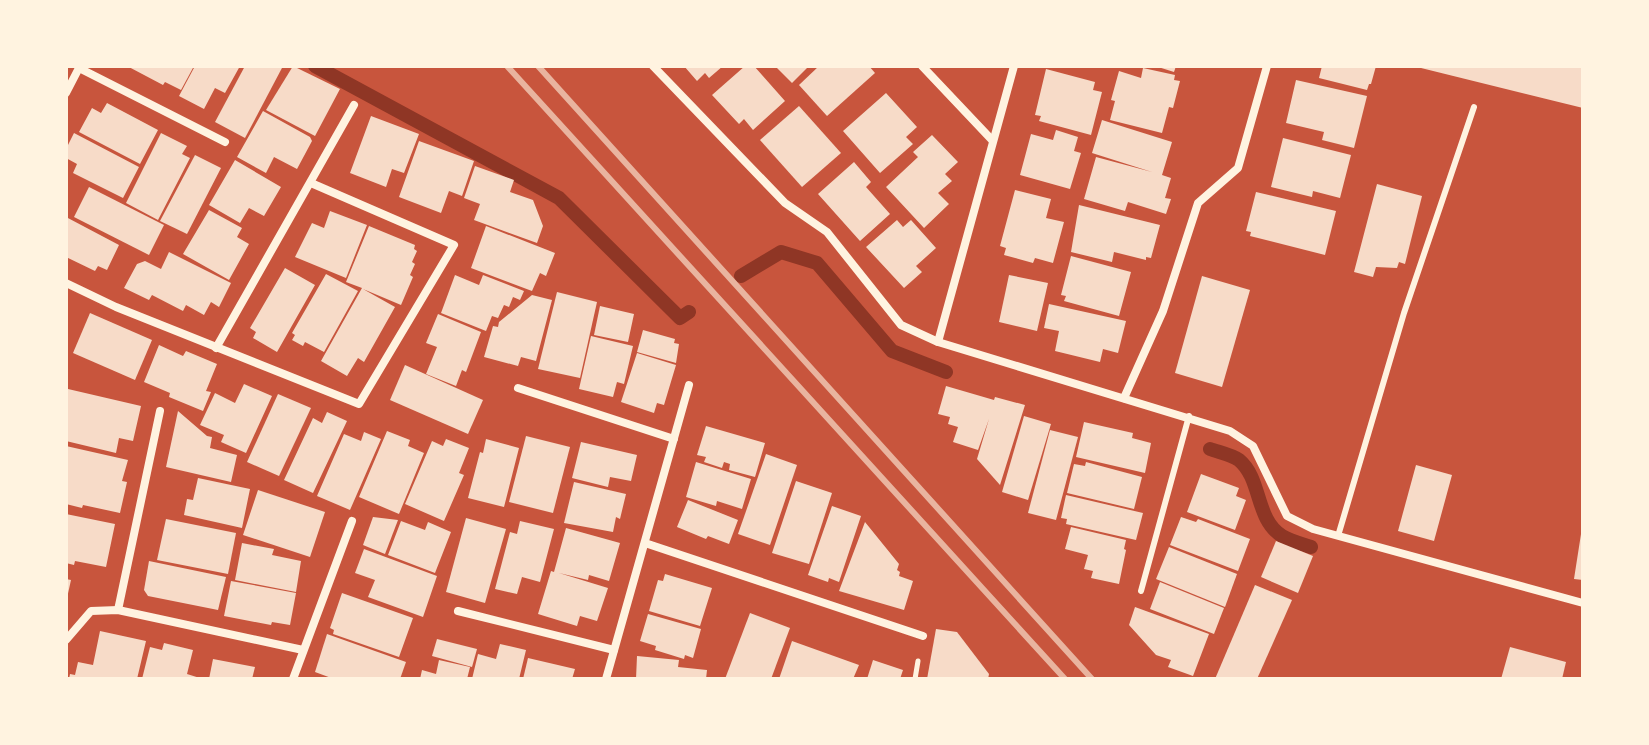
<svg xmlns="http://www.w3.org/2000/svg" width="1649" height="745" font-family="'Exo 2',sans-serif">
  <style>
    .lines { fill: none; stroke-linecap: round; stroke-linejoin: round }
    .stream { stroke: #8f3625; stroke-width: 14 }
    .building { fill: #f7dbc8 }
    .path { stroke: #fff3e0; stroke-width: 5 }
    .service { stroke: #fff3e0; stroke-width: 6 }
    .minor { stroke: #fff3e0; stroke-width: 8 }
    .rail { stroke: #e9b49f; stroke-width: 6 }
  </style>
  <rect width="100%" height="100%" fill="#c8553d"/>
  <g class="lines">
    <g class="stream">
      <polyline points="315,66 559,198 680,318 689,312"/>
      <polyline points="741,276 781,252 817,263 892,351 946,372"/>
      <path d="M1210,449C1218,452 1232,455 1239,460C1262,479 1255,519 1282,536C1290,541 1302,544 1311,547"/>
    </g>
  </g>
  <g class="building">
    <polygon points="127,66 194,66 181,90 165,82 163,85"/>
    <polygon points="195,66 240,66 225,93 215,88 204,109 179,96"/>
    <polygon points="245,66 283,66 245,138 215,122"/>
    <polygon points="293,66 340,89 315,136 266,110"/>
    <polygon points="684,66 723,66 709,78 705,73 697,81"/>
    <polygon points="745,66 754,66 785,101 753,130 744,119 739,124 712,95"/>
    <polygon points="775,66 809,66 792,83"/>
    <polygon points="819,66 869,66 875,73 827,116 799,85"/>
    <polygon points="1155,66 1176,66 1174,72"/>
    <polygon points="1322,66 1376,66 1371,84 1369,84 1367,90 1319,78"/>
    <polygon points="1417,66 1583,66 1583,108 1417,67"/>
    <polygon points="1143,68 1175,75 1174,80 1180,81 1173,108 1169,107 1162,133 1110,120 1115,101 1111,100 1119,71 1141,78"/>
    <polygon points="1046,69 1095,82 1093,90 1102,92 1091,135 1039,121 1041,116 1035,115"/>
    <polygon points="1296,80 1367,96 1354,148 1322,140 1324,132 1286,123"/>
    <polygon points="886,93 917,127 906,137 913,144 880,173 843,131"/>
    <polygon points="107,103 158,130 140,164 79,132 92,108 101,113"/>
    <polygon points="799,106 841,153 802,187 760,140"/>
    <polygon points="263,111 310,137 312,141 297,169 274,157 266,173 237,157"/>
    <polygon points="371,116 419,134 404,173 392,169 386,187 350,173"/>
    <polygon points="1102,120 1172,142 1162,175 1171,178 1165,198 1171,199 1166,214 1128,202 1125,211 1084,199 1096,157 1152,172 1092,153"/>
    <polygon points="1056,130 1078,137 1074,151 1081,153 1070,189 1020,175 1031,134 1053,140"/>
    <polygon points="74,133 139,167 123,198 73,173 77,164 66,158 66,149"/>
    <polygon points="161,133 187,146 182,154 190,158 158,220 126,203"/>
    <polygon points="932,135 958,162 945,174 952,181 938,193 949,204 924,228 886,187 918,157 913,152"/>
    <polygon points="1283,138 1351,155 1340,198 1313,191 1312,197 1271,187"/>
    <polygon points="419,141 474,161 462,196 449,191 441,213 399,197"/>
    <polygon points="195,155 221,168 187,234 160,221"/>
    <polygon points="235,160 281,187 264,216 249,208 240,223 209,205"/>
    <polygon points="854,162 871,182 866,187 890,214 860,241 818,194"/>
    <polygon points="475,166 514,180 510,192 533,200 543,226 537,243 474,220 480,204 464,198"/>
    <polygon points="1377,184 1422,196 1405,264 1399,262 1397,268 1376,267 1373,277 1354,272"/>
    <polygon points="89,187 164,225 149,255 74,217"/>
    <polygon points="1015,190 1051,199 1046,218 1064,222 1053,263 1035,258 1033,263 1004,255 1006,248 1000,246"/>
    <polygon points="1256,192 1336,211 1325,255 1250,236 1251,232 1246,231"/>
    <polygon points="1079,205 1160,225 1151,258 1146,257 1146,260 1114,252 1112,262 1071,252"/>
    <polygon points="209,210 242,228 237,237 249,244 229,280 183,254"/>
    <polygon points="330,211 367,225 346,278 295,257 312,223 324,228"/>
    <polygon points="66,217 119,245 107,270 98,266 95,271 66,257"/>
    <polygon points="897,220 903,227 911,220 936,248 916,266 922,272 904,288 866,247"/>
    <polygon points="369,226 415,245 414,249 417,251 412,262 415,264 410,275 413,277 401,305 363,289 395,307 364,362 358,358 347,376 321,361 362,288 346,282"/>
    <polygon points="486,226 555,253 546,276 540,273 532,291 471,268"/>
    <polygon points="169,252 231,283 219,307 211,302 204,315 186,305 183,311 152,295 149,300 124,288 137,264 145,261 161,269"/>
    <polygon points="1071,256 1131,272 1119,316 1064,301 1066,296 1061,295"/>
    <polygon points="285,268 315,285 277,352 253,338 256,332 250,328"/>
    <polygon points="326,274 358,291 324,352 305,342 303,346 292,340 295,335 292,333"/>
    <polygon points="455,275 479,285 483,275 524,291 520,300 513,297 509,307 504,305 498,318 492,316 486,331 441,313"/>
    <polygon points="1009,275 1048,283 1037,331 999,322"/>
    <polygon points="1202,276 1250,290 1222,387 1175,373"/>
    <polygon points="557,292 597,302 580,378 538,369"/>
    <polygon points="532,295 552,300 536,361 521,357 518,366 484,357 493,326 498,327 499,322"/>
    <polygon points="1049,304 1126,321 1118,353 1103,349 1100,362 1055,351 1059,331 1044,328"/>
    <polygon points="600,306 634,314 628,342 594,335"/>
    <polygon points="90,313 152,340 135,380 73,353"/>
    <polygon points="438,314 481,332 466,372 462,370 456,386 426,374 437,347 426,343"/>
    <polygon points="643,330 675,339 674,343 679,344 676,363 637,352"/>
    <polygon points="591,336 633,346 624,384 617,382 613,397 579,389"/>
    <polygon points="159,345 183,356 186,351 217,364 206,391 211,392 203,411 169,397 170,393 144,382"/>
    <polygon points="637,353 676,365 664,405 657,403 654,413 621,402"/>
    <polygon points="405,365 483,400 468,434 390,400"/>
    <polygon points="244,384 272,396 246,453 221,442 224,435 200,425 215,393 235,403"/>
    <polygon points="946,386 994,400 995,397 1025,405 1000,485 977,459 989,419 978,450 953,442 958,427 948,424 950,417 938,414"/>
    <polygon points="68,389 141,406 133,441 119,438 116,453 66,441"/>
    <polygon points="278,394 311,408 279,476 247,462"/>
    <polygon points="178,411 207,436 212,437 210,448 237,455 231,482 166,467"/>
    <polygon points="327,412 347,421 313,493 284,480 313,418 322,423"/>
    <polygon points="1024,416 1051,424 1028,500 1002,492"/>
    <polygon points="1084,422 1133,433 1132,438 1151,443 1145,473 1076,457"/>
    <polygon points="706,426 765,443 755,477 729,470 730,464 724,462 722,468 704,462 706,457 697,455"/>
    <polygon points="1050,430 1078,437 1056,520 1028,513"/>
    <polygon points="387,431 410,440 408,446 424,453 399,514 359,497"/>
    <polygon points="364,432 381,439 350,510 317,496 344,434 361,441"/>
    <polygon points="526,436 570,447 553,513 509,502"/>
    <polygon points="446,439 469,448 459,473 464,475 444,521 405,504 432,441 443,446"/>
    <polygon points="486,439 519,448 504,507 468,498 480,452 483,453"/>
    <polygon points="581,442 637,455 631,481 610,477 608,487 572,478"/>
    <polygon points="66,446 128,460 122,481 127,482 120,513 83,505 82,508 66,504"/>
    <polygon points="766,454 797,465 770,545 738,534"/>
    <polygon points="696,462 751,479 742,509 717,501 716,506 686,497"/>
    <polygon points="1086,462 1142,477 1134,509 1067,493 1074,464 1085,466"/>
    <polygon points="1416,465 1452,475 1434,541 1398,531"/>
    <polygon points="1201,474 1239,488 1236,496 1246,500 1235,530 1187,512"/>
    <polygon points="198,478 250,489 242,528 184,515 187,499 193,500"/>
    <polygon points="796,481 832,493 809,564 772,553"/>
    <polygon points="574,482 626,494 620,519 616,517 613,532 564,523"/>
    <polygon points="258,490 325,512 310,557 243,535"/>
    <polygon points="1066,495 1143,513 1136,540 1066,524 1067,519 1061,518"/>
    <polygon points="688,500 738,520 729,544 708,536 706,539 677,527"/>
    <polygon points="832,506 861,516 839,582 829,578 828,582 808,575"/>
    <polygon points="66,514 115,524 106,567 75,561 74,565 66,563"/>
    <polygon points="373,517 398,520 385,554 363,545"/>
    <polygon points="1181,517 1196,522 1198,519 1250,539 1238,571 1170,545"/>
    <polygon points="466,518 506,529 485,603 446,592"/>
    <polygon points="166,519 236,533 228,574 157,560"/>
    <polygon points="401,521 425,530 428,522 451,532 435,573 388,555"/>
    <polygon points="520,521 554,529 540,582 522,577 517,594 495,589 510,532 517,534"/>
    <polygon points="865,522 899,564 897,570 900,572 899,576 913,581 904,610 839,591"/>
    <polygon points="1071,527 1126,540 1124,549 1126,550 1119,584 1091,578 1093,571 1084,569 1088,555 1065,549"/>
    <polygon points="566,528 620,543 609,581 589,575 588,580 559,573 608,588 597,621 580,616 577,626 538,614 551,571 554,572"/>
    <polygon points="1581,534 1583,534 1583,580 1574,579"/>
    <polygon points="1276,541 1313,556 1298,593 1261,577"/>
    <polygon points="242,543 274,549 272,555 301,561 296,592 235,580"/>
    <polygon points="1169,547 1237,574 1225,607 1156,579"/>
    <polygon points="364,549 437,576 423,617 368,597 375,580 355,573"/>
    <polygon points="149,561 226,577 218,610 148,596 144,590"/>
    <polygon points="665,574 712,588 700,626 649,611 658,580 663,581"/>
    <polygon points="66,579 71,580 67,598 66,598"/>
    <polygon points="231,581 296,593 290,625 272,622 271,625 224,616"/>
    <polygon points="1160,582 1224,608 1214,634 1150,609"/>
    <polygon points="1255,585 1292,600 1257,679 1215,679"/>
    <polygon points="342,593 413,618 399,657 333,634 334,630 330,628"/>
    <polygon points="1135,607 1209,634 1193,676 1168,667 1171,660 1156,655 1129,625"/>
    <polygon points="750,613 790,628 771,679 725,679"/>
    <polygon points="648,614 701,629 693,658 685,655 684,659 655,650 656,646 640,641"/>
    <polygon points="936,629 957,632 989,674 988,679 927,679"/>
    <polygon points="100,631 146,641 137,679 69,679 70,674 75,675 78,662 93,665"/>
    <polygon points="327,634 406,662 400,679 334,679 315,672"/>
    <polygon points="437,639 477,649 472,667 432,656"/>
    <polygon points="792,641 859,665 853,679 779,679"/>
    <polygon points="164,643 193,650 187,674 203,679 142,679 150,647 162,650"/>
    <polygon points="500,644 526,650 519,679 472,679 478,654 496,659"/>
    <polygon points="1510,647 1566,662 1562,679 1501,679"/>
    <polygon points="637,656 679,660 678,667 707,670 706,679 636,679"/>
    <polygon points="528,658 575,669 572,679 523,679"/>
    <polygon points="213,659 255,667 252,679 209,679"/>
    <polygon points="439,660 470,667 467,679 420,679 422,670 436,674"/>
    <polygon points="873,660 903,670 900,679 867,679"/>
  </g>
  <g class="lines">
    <polyline class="path" points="915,679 918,661"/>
    <g class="service">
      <polyline points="1338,536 1404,313 1474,107"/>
      <polyline points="1141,591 1189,416"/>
    </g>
    <g class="minor">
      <polyline points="653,66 785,203 827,232 901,325 938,342 1230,431 1253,446 1287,516 1313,529 1583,603"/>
      <polyline points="922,66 992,140"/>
      <polyline points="79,68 225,142"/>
      <polyline points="66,93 80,66"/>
      <polyline points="66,283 116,307 359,404 454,245 311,183"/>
      <polyline points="938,342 1014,66"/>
      <polyline points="216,348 354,105"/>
      <polyline points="518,388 674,439"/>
      <polyline points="1124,398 1163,311 1198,203 1238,168 1267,66"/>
      <polyline points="645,543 923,636"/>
      <polyline points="118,610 160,411"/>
      <polyline points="458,611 614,650"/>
      <polyline points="66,640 91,611 118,610 303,650"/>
      <polyline points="293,679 352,521"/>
      <polyline points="606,679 689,385"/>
    </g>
    <g class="rail">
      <polyline points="507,66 1065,679"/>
      <polyline points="538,66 1092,679"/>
    </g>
  </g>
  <rect width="1649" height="745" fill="none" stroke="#fff3e0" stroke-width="136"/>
</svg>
